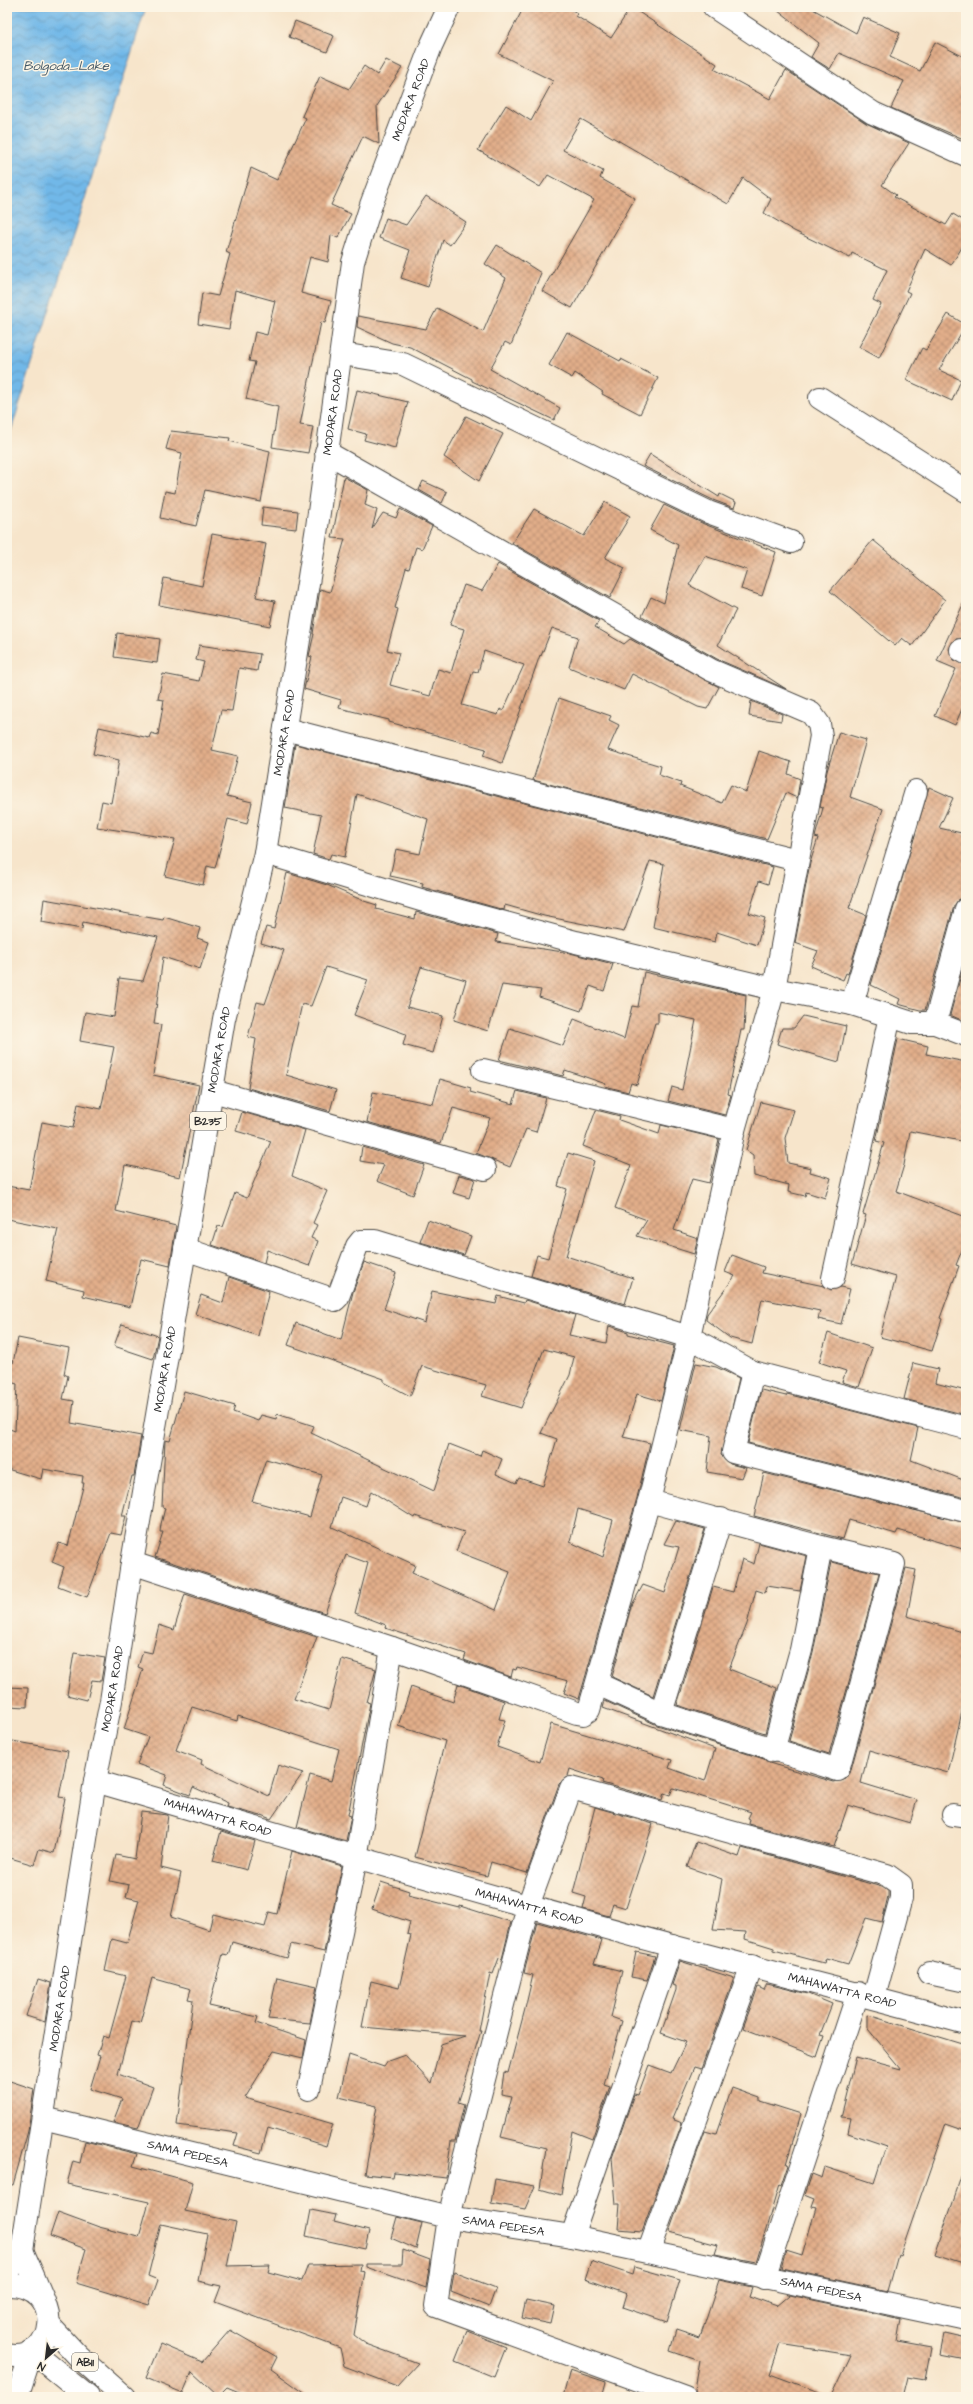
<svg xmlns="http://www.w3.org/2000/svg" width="973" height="2404" font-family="'Architects Daughter',sans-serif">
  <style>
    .water { fill: url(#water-waves); stroke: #4e728a }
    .building { fill: url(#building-cross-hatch); fill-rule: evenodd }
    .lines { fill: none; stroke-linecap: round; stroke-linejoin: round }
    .minor-casing { stroke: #4a4743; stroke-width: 24 }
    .major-casing { stroke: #4a4743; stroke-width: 24 }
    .minor { stroke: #fff; stroke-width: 22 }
    .major { stroke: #fff; stroke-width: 22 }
    .labels { text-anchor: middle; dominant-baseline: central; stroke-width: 3; stroke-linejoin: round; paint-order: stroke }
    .shield { fill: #fcf5e5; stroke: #6a6863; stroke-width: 1 }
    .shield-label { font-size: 11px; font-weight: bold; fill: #2b2b2b }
    .street-label { font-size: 12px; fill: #2b2b2b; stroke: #fcf5e5 }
    .water-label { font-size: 13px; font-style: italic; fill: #405564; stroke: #fcf5e5 }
  </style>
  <defs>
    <pattern id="water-waves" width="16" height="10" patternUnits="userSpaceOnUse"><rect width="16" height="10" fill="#71b8e8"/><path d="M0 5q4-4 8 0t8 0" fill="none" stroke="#5d96bc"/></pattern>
    <pattern id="building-cross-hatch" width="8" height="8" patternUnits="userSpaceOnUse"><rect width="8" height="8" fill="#e2ae8a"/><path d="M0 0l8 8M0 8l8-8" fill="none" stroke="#b78e71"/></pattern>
  </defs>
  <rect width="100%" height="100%" fill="#fcf5e5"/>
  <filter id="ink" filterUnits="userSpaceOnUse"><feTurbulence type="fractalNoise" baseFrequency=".025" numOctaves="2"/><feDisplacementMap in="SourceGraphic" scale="8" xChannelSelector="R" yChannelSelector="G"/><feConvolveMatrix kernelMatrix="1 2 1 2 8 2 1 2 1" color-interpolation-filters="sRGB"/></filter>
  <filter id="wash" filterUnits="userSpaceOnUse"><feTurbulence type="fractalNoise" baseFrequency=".012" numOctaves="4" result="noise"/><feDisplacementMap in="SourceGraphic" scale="16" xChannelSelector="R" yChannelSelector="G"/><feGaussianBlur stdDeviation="0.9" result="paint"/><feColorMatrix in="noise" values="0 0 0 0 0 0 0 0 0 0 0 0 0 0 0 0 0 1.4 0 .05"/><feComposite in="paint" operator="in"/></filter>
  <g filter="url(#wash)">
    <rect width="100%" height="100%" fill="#f7e5cb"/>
    <polygon class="water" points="7,7 146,7 7,443"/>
    <g id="blocks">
      <g class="building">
        <polygon points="524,7 567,7 577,13 576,16 611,38 631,7 717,64 714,69 770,99 786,70 866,123 909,143 882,185 896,195 894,197 946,225 953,214 966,222 966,241 951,265 925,249 906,291 910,293 879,358 859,347 881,304 873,300 887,270 852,253 850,258 794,231 764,213 771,199 743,178 728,204 581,119 563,150 603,171 600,178 635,198 572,308 542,291 594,200 548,175 540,187 478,150 506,105 531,121 553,81 499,54"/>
        <polygon points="773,7 809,7 856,33 863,17 900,33 890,57 920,71 935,42 966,58 966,140 891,108 904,81 839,53 830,69 811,57 819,43"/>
        <polygon points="295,21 334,36 327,52 289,37"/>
        <polygon points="386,60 402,68 377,106 379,144 363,136 331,205 351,214 338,238 331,235 328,262 310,257 301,293 331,301 325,323 321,322 300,425 313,427 308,453 272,447 278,407 246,399 255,362 249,361 255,332 267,335 275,301 235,290 229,329 198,324 202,293 218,296 230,254 226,252 251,168 277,180 306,118 302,116 320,76 349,89 364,66 377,75"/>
        <polygon points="426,196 466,222 450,245 443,240 428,287 401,278 410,250 379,238 386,218 406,225"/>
        <polygon points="497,245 541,273 511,345 505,342 490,369 560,408 554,420 472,381 472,379 410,347 392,343 357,327 358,316 426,329 437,308 483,332 506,278 485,264"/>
        <polygon points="948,314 966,325 939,370 961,380 952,401 906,380 922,348 926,350"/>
        <polygon points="567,332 620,361 621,359 658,378 640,414 602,394 603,392 575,373 572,378 549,365"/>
        <polygon points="357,390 408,402 395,448 364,440 366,434 348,429"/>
        <polygon points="466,416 503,434 479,481 444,457"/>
        <polygon points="171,431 230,438 229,441 270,451 261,502 205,490 196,526 160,518 165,491 175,493 182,453 166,449"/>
        <polygon points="650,454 719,497 720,494 736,502 734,508 713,500 643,466"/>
        <path d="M344,477L368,490L365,505L377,510L372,529L383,513L396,518L400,509L432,526L422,549L416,547L409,569L406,568L395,608L398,609L387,650L399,653L390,685L430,696L438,669L451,673L464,629L450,625L464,585L482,591L498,564L599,621L595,627L624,644L630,639L719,687L707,709L698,707L632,674L624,690L569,667L578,637L552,628L541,656L540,655L502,763L483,756L486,749L389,722V720L339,708L341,700L304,689L312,657L309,656L314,634H313L320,589L330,592L345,539L332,538ZM484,651L524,665L503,711L500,709L498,715L462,705L473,671L478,672Z"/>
        <polygon points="423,481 447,492 442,503 419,490"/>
        <polygon points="605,502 630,516 605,558 625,568 610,598 512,543 534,509 584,536"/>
        <polygon points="664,505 704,524 776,552 762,596 741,589 747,570 705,556 689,585 736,610 718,645 786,689 717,659 642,616 651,597 664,603 678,545 650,530"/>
        <polygon points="263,507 298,511 296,529 261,525"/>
        <polygon points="212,534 266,544 256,597 275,601 270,626 159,605 164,578 202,586"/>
        <polygon points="873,540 945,600 912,646 902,638 895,646 830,591"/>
        <polygon points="966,598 966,639 955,639 949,649 954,660 966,665 966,700 955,725 935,716 956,669 937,661"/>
        <polygon points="117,633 160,639 157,663 114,657"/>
        <polygon points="199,645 260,654 257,671 239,668 232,711 221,710 212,750 238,756 227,796 252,802 247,824 228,819 215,868 207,866 203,885 165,876 175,839 97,827 102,801 111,803 119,760 93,754 99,727 149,738 151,733 158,735 164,700 158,699 163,674 199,681 204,662 196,660"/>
        <polygon points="559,698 611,716 609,720 619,725 608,750 661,766 659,775 681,783 680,786 722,803 731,785 746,792 759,751 791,762 788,774 800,779 797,798 786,793 767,839 533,780"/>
        <polygon points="751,701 782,714 781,721 749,716"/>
        <polygon points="839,732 866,740 850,797 883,809 849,908 866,915 848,974 846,973 843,980 811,966 818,951 795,943 810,863 818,838 815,837 823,808 820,807 827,771"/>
        <polygon points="295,744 773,867 768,884 759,881 749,913 765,918 757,945 717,932 715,942 653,927 664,864 650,861 624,932 544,916 505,905 504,910 422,887 423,883 390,876 396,849 420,854 428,819 357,794 345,857 331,854 329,859 313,854 321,815 285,808"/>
        <polygon points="929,787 953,798 939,828 966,834 966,897 958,900 954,906 925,1010 920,1010 898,1004 900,999 871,985"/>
        <polygon points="287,873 327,885 364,901 377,905 376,909 415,919 416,912 498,934 496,942 570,953 613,964 604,991 590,986 581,1011 539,997 541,990 502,985 488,1031 454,1020 466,980 421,967 407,1007 443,1016 433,1053 403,1045 406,1034 354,1015 368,980 326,967 311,1006 302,1004 286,1075 336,1090 330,1111 248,1088 256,1039 248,1037 257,1002 265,1004 284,950 261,943 266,927 274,929"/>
        <polygon points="44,899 163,920 164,917 200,928 197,938 209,942 200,969 163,957 154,1024 161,1025 153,1075 199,1085 180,1177 125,1165 116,1211 176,1226 170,1266 141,1259 130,1307 83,1296 84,1290 46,1281 58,1229 7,1219 7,1186 29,1190 42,1122 73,1128 78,1104 101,1109 114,1047 80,1041 85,1012 114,1017 119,978 143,981 158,937 83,922 82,929 41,922"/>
        <polygon points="966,957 966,1022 950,1015"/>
        <polygon points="644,972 746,995 744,1030 741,1030 728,1094 731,1095 725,1115 668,1101 672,1087 682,1090 696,1020 658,1012 658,1023 655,1023 637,1085 631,1083 628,1092 605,1086 606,1084 565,1070 563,1076 499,1060 510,1028 563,1046 574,1019 624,1039 632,1006 638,1007"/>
        <polygon points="803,1016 846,1026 839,1062 777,1044 782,1028 794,1028"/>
        <polygon points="898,1039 928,1046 926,1054 966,1062 966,1142 910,1131 904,1165 896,1191 966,1217 966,1240 956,1265 959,1266 940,1318 942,1319 932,1351 880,1337 896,1277 852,1264 866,1215 863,1214 884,1143 876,1141"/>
        <polygon points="440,1079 471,1088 470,1092 513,1104 517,1091 546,1098 536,1132 526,1129 510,1167 476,1153 490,1118 453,1108 441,1143 367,1122 373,1092 433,1104"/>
        <polygon points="761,1102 794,1110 785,1138 788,1163 811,1168 810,1172 831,1178 825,1198 806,1192 805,1196 788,1192 789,1185 754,1176 753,1155 746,1150"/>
        <polygon points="596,1110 620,1116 619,1120 659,1134 661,1125 719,1139 709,1183 692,1179 674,1230 698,1238 694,1254 637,1236 647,1220 615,1208 631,1165 583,1146"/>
        <polygon points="242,1112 305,1130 292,1176 327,1191 313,1223 317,1225 311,1238 318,1241 309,1266 267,1250 264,1263 212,1245 218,1226 223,1227 235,1193 247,1198 271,1141 236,1131"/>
        <polygon points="362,1147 424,1165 413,1195 377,1181 384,1165 360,1161"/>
        <polygon points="568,1153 594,1161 566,1256 633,1278 625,1304 531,1276 537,1255 548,1258 567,1189 558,1186"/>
        <polygon points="459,1175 475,1179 469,1198 453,1193"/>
        <polygon points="428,1220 471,1236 464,1255 420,1242"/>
        <polygon points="732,1255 764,1267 762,1273 824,1286 831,1290 841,1287 850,1289 841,1324 818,1319 820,1311 762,1299 752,1344 730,1338 706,1320 707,1314 735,1276 725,1272"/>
        <path d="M364,1262L396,1273L384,1309L425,1323L432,1291L496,1304L498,1296L524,1303L525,1300L575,1315L569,1335L606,1343L609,1326L628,1332V1334L674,1346L661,1401L637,1394L623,1437L650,1443L637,1498L579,1699L564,1693L568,1681L517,1667L516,1670L513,1669L511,1677L464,1660L466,1654L385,1628L386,1625L355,1613L368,1563L346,1555L325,1613L155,1557L163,1532H160L161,1524L165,1508L162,1507L165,1440L170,1441L184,1391L235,1406L233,1412L258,1421L261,1415L276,1419L277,1414L314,1426L311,1433L434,1491L449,1444L480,1456L482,1450L502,1459L496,1474L516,1483L519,1478L543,1486L557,1439L541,1433L570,1375L574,1357L544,1349L521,1408L482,1396L486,1385L422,1366L410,1396L384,1382V1379L288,1345L296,1323L341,1340L353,1292ZM266,1459L322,1475L310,1517L252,1501ZM371,1491L414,1518L415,1516L464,1532L456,1551L510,1572L496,1610L412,1573L415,1565L332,1527L341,1497L366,1506ZM578,1509L613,1520L603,1557L570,1542Z"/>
        <polygon points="229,1277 269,1291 258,1336 195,1314 201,1295 223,1303"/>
        <polygon points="122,1324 158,1336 153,1359 114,1346"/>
        <polygon points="828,1333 872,1348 859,1387 842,1382 846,1371 819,1362"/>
        <polygon points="18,1338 69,1348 64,1374 68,1376 63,1399 74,1401 71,1423 141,1436 134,1476 132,1476 122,1516 126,1516 121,1535 111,1533 87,1597 58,1586 64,1567 52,1562 59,1543 68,1546 84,1483 82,1483 83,1476 43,1469 41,1479 7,1469 7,1428 15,1431 17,1384 7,1381 7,1361 13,1363"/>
        <polygon points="696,1363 716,1367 739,1378 721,1455 730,1464 746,1468 742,1478 707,1472 711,1436 680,1430"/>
        <polygon points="913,1363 938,1369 935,1383 966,1391 966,1415 904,1399"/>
        <polygon points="761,1390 786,1396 787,1394 918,1428 911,1460 966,1481 966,1498 748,1443"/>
        <polygon points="764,1473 966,1523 966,1550 898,1530 896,1534 849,1520 843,1539 754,1516"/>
        <polygon points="676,1521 705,1529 653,1696 612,1677 631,1607 643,1585 665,1593 679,1547 664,1544"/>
        <polygon points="759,1543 807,1556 800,1591 767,1586 765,1593 756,1590 747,1624 729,1669 777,1688 765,1733 677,1705 713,1587 733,1592 742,1559 754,1564"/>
        <polygon points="831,1562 879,1573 829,1754 789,1741 813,1653"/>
        <polygon points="906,1568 916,1570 907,1616 966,1633 966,1694 948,1773 869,1750 861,1783 917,1800 910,1823 848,1805 834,1847 749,1824 750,1819 748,1818 751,1812 673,1788 670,1795 664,1793 662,1800 602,1783 603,1780 570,1769 568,1776 559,1784 527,1873 491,1862 487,1876 415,1857 445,1741 398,1726 411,1687 453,1702 458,1684 504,1701 499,1719 505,1720 497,1747 540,1762 551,1724 672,1760 669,1768 705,1781 715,1749 603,1708 605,1701 657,1725 764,1759 769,1763 834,1782 846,1779 850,1773"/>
        <polygon points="185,1594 317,1637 294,1699 329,1710 342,1659 376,1669 367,1702 370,1703 348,1815 351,1816 346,1841 297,1827 310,1775 331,1781 339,1749 238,1716 237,1721 192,1707 176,1750 202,1760 201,1764 269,1796 278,1765 303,1773 271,1819 261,1815 261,1816 227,1807 228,1803 193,1787 190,1795 164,1785 167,1775 137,1764 148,1737 124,1729 143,1669 138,1667 143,1651 152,1653 159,1625 174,1630"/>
        <polygon points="74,1653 105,1658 101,1681 92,1680 87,1700 67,1695"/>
        <polygon points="7,1687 28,1688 27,1707 7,1706"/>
        <polygon points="7,1740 68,1751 59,1797 65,1798 54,1853 39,1849 34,1865 7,1857"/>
        <polygon points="595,1807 653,1824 626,1908 613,1904 609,1916 583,1909 586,1897 573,1893"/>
        <polygon points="141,1812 168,1815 161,1868 181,1873 171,1917 209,1930 213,1914 265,1927 269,1912 277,1914 292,1851 342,1866 324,1952 291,1944 287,1958 232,1942 228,1955 223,1954 209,2006 258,2017 256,2023 306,2040 303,2058 274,2051 245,2098 333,2124 326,2146 268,2128 261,2153 234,2146 238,2133 177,2125 193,2000 188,1999 191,1989 152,1978 140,2023 132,2021 118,2074 153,2087 138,2128 113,2122 122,2099 90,2089 100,2056 97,2055 103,2036 109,2038 126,1976 105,1971 112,1939 127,1943 139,1900 126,1897 129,1885 110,1881 116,1855 135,1859"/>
        <polygon points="221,1831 255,1841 247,1870 213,1861"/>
        <polygon points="696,1842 739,1857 742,1848 882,1887 888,1891 888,1896 882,1922 866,1918 848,1964 826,1958 824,1963 774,1950 774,1948 745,1939 746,1932 713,1930 722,1879 687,1867"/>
        <polygon points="381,1882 409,1891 408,1895 460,1908 460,1906 511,1922 502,1959 499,1958 493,1974 490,1973 479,2031 481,2031 458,2103 464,2105 455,2141 451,2141 446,2178 394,2172 393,2177 365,2174 377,2106 339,2097 349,2055 384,2067 388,2061 405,2055 431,2083 441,2044 465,2036 362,2027 371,1981 399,1988 411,1935 407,1934 410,1922 372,1909"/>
        <polygon points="537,1922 602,1940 594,1964 622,1971 611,2017 622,2021 604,2084 610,2086 592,2139 572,2131 561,2195 540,2189 546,2148 501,2137 512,2096 501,2094 504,2072 508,2073 525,2009 533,1975 524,1973"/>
        <polygon points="636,1952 655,1956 647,1980 631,1977"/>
        <polygon points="680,1961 734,1978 701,2069 694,2067 672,2119 682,2123 642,2231 618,2229 620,2204 616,2204 612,2158 634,2094 638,2095 649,2065 671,2073 686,2042 661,2033 676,1990 676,1986 672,1985"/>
        <polygon points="277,1977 317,1986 310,2023 268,2019"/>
        <polygon points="38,1979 51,1983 45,2022 26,2016"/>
        <polygon points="767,1984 808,1994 832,2004 820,2035 824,2036 817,2057 743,2028 758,1987 764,1990"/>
        <polygon points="868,2015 966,2045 966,2130 946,2123 900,2256 898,2255 888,2291 781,2268 786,2251 802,2256 816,2208 812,2207 815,2199 805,2195 812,2174 822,2178 825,2167 874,2183 886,2146 848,2133 851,2118 841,2117 856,2057 901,2069 868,2029"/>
        <polygon points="7,2080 34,2089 28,2131 13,2185 7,2184"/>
        <polygon points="732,2088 760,2098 760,2101 801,2114 786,2164 788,2165 781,2186 779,2185 756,2262 715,2254 718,2245 669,2232 705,2131 716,2134"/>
        <polygon points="85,2141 137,2154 133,2166 193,2182 185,2211 236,2222 227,2266 270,2265 268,2272 302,2281 308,2265 361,2264 360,2271 365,2272 354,2335 366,2344 418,2363 397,2386 344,2366 340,2348 215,2302 221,2286 198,2281 207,2234 161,2224 148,2276 158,2280 149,2305 76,2283 86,2249 50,2236 58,2212 99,2227 139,2237 149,2202 67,2184 73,2161 80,2163"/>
        <polygon points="963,2172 966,2173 966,2264 935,2254"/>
        <polygon points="495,2179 535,2186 525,2209 491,2203"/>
        <polygon points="311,2210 336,2215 334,2222 369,2231 365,2249 306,2236"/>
        <polygon points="397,2217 422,2223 416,2249 391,2238"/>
        <polygon points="403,2250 430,2260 426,2288 366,2267 366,2264 402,2264"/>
        <polygon points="591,2261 632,2275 634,2267 680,2280 667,2322 623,2307 627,2294 585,2279"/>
        <polygon points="454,2272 496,2288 489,2307 451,2292"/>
        <polygon points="719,2280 752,2287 749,2296 777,2306 790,2295 901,2319 897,2342 931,2348 925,2380 907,2377 902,2397 831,2397 851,2355 780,2344 770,2374 827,2395 826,2397 697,2397 695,2389 700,2361 670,2351 676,2330 700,2338"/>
        <polygon points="526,2300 555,2306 551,2324 522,2318"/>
        <polygon points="230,2330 277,2357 271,2369 310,2397 251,2397 227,2387 218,2396 192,2372 183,2393 146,2378 160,2344 202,2362"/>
        <polygon points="467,2331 506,2347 494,2377 455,2361"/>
        <polygon points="944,2334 966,2339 966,2359 940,2354"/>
        <polygon points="570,2370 606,2382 602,2397 563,2397"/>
      </g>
    </g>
  </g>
  <g filter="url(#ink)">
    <use href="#blocks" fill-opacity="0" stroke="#4a4743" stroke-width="1"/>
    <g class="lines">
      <defs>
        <g id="minor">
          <polyline points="714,7 873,113 966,155"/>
          <polyline points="342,354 403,364 708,512 791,542"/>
          <polyline points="820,398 966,491"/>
          <polyline points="961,650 966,653"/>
          <polyline points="285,729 797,860"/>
          <polyline points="265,853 424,901 576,942 774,989 852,1004 912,1023 935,1023 966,1035"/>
          <polyline points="852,1004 916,791"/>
          <polyline points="935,1023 966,909"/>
          <polyline points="483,1070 734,1130"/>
          <polyline points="213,1091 485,1169"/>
          <polyline points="185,1249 335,1300 338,1297 357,1246 361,1241 375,1241 689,1337 753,1372 966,1428"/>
          <polyline points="833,1278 890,1016"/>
          <polyline points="753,1372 733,1452 966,1511"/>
          <polyline points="132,1563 392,1648 577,1713 583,1714 589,1710 649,1501 689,1337 734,1130 774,989 821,736 819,724 811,713 711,670 326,452"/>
          <polyline points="598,1684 661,1713 838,1770 894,1564 821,1547 649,1501"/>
          <polyline points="661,1713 721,1519"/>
          <polyline points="773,1751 801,1650 821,1547"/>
          <path id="s1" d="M95,1781C287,1837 479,1894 672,1946C770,1972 868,1996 966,2023"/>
          <polyline points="953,1815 966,1817"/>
          <polyline points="929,1973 966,1981"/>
          <polyline points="309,2089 356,1858 392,1648"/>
          <path id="s2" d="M43,2118L449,2217L572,2236L966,2320"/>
          <polyline points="572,2236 672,1946"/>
          <polyline points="648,2252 752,1966"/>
          <polyline points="764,2278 858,1993"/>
          <polyline points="685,2397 436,2306 449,2217 528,1906 571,1788 887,1875 901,1885 901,1898 874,1997"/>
        </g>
        <g id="major">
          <polyline points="22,2250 44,2301"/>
          <path id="s3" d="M7,2273L22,2250L95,1781L111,1701L132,1563L224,1019L265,853L317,527L353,262L371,205L431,46L449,7"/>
          <path d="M7,2285C68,2283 56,2366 7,2355"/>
          <polyline points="49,2325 79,2357 124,2397"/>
          <polyline points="17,2397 32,2351 88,2397"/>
        </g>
      </defs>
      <use href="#minor" class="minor-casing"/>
      <use href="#major" class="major-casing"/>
      <use href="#minor" class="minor"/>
      <use href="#major" class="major"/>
    </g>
  </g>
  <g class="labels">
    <g class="shield">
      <rect x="190" y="1112" width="36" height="18" rx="3"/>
      <rect x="72" y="2353" width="26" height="18" rx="3"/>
    </g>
    <g class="shield-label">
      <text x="208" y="1121">B235</text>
      <text x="85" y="2362">AB11</text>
    </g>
    <g class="street-label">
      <text stroke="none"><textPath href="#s3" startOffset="2216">MODARA ROAD</textPath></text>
      <text stroke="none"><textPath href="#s3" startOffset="1892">MODARA ROAD</textPath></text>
      <text stroke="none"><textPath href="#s3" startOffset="1568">MODARA ROAD</textPath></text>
      <text stroke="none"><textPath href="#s3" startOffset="1244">MODARA ROAD</textPath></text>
      <text stroke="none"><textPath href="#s3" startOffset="920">MODARA ROAD</textPath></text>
      <text stroke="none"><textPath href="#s3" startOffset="596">MODARA ROAD</textPath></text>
      <text stroke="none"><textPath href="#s1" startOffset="128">MAHAWATTA ROAD</textPath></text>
      <text stroke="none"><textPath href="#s1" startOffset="452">MAHAWATTA ROAD</textPath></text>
      <text stroke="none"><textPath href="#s1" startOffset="776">MAHAWATTA ROAD</textPath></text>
      <text stroke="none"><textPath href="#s3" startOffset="272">MODARA ROAD</textPath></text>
      <text stroke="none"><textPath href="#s2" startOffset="149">SAMA PEDESA</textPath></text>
      <text stroke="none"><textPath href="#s2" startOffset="473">SAMA PEDESA</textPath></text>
      <text stroke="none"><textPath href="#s2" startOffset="797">SAMA PEDESA</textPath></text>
    </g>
    <g class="water-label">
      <text x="66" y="66">Bolgoda_Lake</text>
    </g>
  </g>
  <rect width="973" height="2404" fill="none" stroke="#fcf5e5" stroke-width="24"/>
  <g transform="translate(46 2358) rotate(208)" stroke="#fcf5e5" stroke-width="3" paint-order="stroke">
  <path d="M0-3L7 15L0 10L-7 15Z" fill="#2b2b2b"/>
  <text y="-6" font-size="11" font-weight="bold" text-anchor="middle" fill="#2b2b2b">N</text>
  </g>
</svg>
